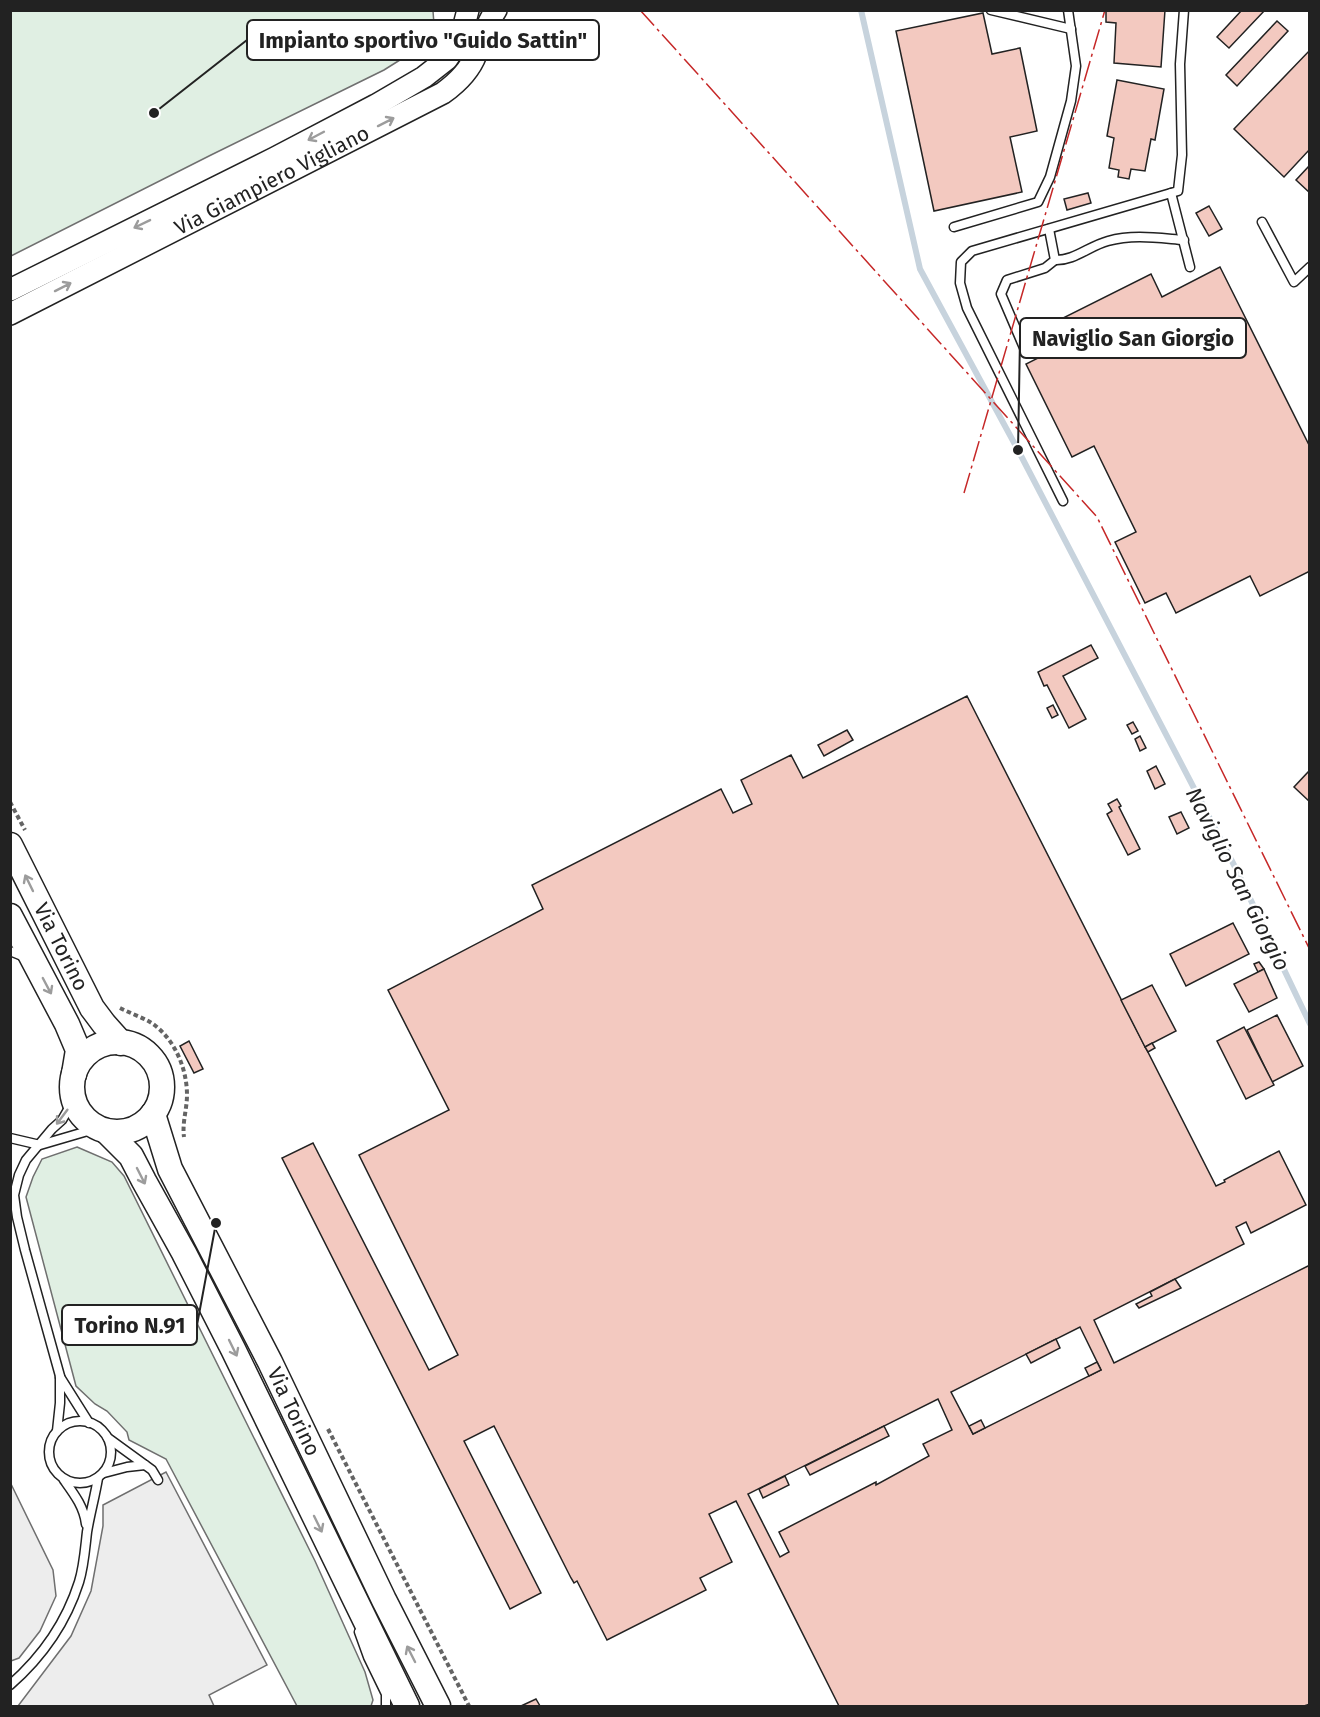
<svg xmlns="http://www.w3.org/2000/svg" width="1320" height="1717" font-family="'Fira Sans',sans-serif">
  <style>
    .green { fill: #e0efe3; stroke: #6f6f6f; stroke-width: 1.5 }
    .parking { fill: #ededed; stroke: #6f6f6f; stroke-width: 1.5 }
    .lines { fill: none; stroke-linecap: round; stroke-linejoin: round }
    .stream { stroke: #c7d3dd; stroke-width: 6 }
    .building { fill: #f3c9c0; stroke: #222; stroke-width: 1.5; fill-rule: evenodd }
    .service-casing { stroke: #222; stroke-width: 11 }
    .tertiary-casing { stroke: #222; stroke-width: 24 }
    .secondary-casing { stroke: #222; stroke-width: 27 }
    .path { stroke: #646464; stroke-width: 4; stroke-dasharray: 4.5 3; stroke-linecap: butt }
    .service { stroke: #fff; stroke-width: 8 }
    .tertiary { stroke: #fff; stroke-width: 21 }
    .secondary { stroke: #fff; stroke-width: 24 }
    .power { stroke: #c62828; stroke-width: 1.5; stroke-dasharray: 21 4.5 3 4.5; stroke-linecap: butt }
    .oneway { stroke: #9c9c9c }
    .labels { text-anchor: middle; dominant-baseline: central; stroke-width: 4.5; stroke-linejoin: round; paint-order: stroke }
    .street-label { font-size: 21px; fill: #222; stroke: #fff }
    .water-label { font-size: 22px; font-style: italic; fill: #222; stroke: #fff }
    .leader { fill: none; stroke: #222; stroke-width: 2 }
    .callout-dot { fill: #222; stroke: #fff; stroke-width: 2 }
    .callout { fill: #fff; stroke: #222; stroke-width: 2 }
    .callout-label { font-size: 22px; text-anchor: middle; font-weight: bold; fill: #222 }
  </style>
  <rect width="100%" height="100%" fill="#fff"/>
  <g class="green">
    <polygon points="11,10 433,11 435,38 384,70 211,155 11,256"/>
    <polygon points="77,1147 112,1162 124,1176 315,1561 365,1672 373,1700 371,1706 297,1706 166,1459 129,1440 127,1432 107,1411 95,1404 76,1386 26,1197 33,1177 42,1159"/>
  </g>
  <g class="parking">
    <polygon points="166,1472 267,1665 209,1695 214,1706 18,1706 71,1636 91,1591 103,1526 103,1505"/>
    <polygon points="11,1484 53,1570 56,1596 40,1631 19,1658 11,1661"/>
  </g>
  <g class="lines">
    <polyline class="stream" points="861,10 920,269 1018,450 1235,867 1310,1024"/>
  </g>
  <g class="building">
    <polygon points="1106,10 1165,10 1161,67 1114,63 1116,23 1106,22"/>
    <polygon points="1242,10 1265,10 1229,48 1217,37"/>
    <polygon points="983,13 992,54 1020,48 1037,131 1010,137 1022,192 934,211 896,31"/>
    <polygon points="1277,21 1288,31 1237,86 1226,75"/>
    <polygon points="1310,50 1310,149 1284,177 1234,129"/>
    <polygon points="1117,80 1164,89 1155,140 1151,139 1145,171 1131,169 1129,179 1118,177 1119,170 1109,168 1114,138 1107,136"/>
    <polygon points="1310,165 1310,193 1296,180"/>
    <polygon points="1088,193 1091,203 1067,210 1064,199"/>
    <polygon points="1209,206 1222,229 1209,236 1196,213"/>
    <polygon points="1220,267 1310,447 1310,571 1260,596 1250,576 1176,613 1166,593 1145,603 1115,542 1136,532 1094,446 1072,457 1026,364 1062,346 1051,324 1151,274 1162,297"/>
    <polygon points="1091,645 1098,658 1063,676 1086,719 1069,728 1047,685 1044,686 1038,672"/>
    <path d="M967,696L1216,1186L1225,1182L1224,1180L1279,1151L1306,1205L1251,1233L1246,1222L1236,1227L1244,1244L1094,1320L1114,1363L1310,1265V1704L1304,1706H839L736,1501L709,1514L732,1562L700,1578L706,1590L607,1640L577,1581L574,1583L571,1578L494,1426L464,1441L541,1593L510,1609L282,1158L313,1143L429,1370L458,1355L359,1155L449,1110L388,990L543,909L532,885L721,789L733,813L752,804L741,780L791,755L803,778ZM1080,1327L1101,1370L973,1434L951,1392ZM938,1399L952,1430L923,1444L929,1456L876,1485V1482L779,1532L789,1552L780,1557L748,1494Z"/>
    <polygon points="1053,705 1058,715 1052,718 1047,708"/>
    <polygon points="1133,722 1138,731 1132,734 1127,725"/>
    <polygon points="847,730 853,740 824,756 818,745"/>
    <polygon points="1140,736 1146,748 1140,751 1135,739"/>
    <polygon points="1156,766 1165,784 1155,789 1147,771"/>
    <polygon points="1310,770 1310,802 1294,787"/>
    <polygon points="1117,799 1121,806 1119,807 1140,849 1128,855 1107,814 1112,811 1108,804"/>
    <polygon points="1181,812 1189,828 1177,834 1169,817"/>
    <polygon points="1233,923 1249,954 1186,986 1170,954"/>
    <polygon points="1259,962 1264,969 1258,972 1254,964"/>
    <polygon points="1264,969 1277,998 1249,1012 1234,984"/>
    <polygon points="1152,985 1176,1031 1145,1047 1121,1000"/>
    <polygon points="1277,1015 1303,1066 1272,1082 1247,1030"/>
    <polygon points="1244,1027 1274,1085 1246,1099 1217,1041"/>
    <polygon points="189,1041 203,1069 194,1073 180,1046"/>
    <polygon points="1152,1043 1155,1048 1148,1052 1145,1047"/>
    <polygon points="1175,1279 1181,1288 1139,1308 1136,1304 1152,1296 1150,1292"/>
    <polygon points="1056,1339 1060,1348 1031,1363 1026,1354"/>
    <polygon points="1097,1362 1101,1370 1089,1376 1085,1368"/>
    <polygon points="981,1420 985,1428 973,1434 969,1426"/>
    <polygon points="884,1426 889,1436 810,1475 805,1466"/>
    <polygon points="785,1476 789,1485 763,1498 759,1489"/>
    <polygon points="536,1699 540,1706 521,1706"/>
  </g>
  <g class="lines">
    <defs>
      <g id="service">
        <polyline points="991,10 1071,29"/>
        <polyline points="1171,193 1190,267"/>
        <polyline points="1262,222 1294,282 1310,267"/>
        <polyline points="954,227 1038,202 1050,177 1071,101 1076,66 1068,10"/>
        <path d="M1055,260C1074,261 1089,246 1108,241C1133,234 1158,238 1184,240"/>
        <polyline points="1025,350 1001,294 1007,280 1045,268 1055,260 1049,229"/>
        <polyline points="1063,501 967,308 960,283 961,262 972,251 1178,191 1182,155 1180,64 1184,10"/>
        <polyline points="10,951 27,958"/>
        <polyline points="10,1138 40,1145 98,1128"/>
        <polyline points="60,1377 89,1423"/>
        <circle cx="80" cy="1452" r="31"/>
        <polyline points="57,1431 60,1403 60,1376 25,1250 17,1217 14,1195 19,1175 26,1160 52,1129 62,1120 69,1108 73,1084"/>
        <polyline points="108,1438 152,1470 158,1480"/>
        <polyline points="104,1473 127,1467 145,1465"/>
        <path d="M64,1480C74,1494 84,1507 86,1524"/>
        <polyline points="359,1632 368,1657 386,1694 386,1706"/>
        <path d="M10,1685C42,1657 66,1623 79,1582C84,1566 85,1549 87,1532C90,1514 95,1496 98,1478"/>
      </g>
      <g id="tertiary">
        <polyline points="10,290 275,158 376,105 424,77 447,59 455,47 462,33 468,10"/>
        <path id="s1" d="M10,314L443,93C457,83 470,70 476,54C483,39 486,24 496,10"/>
      </g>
      <g id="secondary">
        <path id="s2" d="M10,845L92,1008L104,1024L121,1043"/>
        <polyline points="10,916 67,1024 78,1050 74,1074"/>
        <circle cx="117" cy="1087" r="45"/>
        <path id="s3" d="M153,1114L170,1169L270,1362L384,1600L438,1706"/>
        <polyline points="106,1131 131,1156 144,1181 184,1253 233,1349 407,1706"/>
      </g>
    </defs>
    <use href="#service" class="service-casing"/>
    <use href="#tertiary" class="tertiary-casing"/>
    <use href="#secondary" class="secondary-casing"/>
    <g class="path">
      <polyline points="10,802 25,830"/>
      <path d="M120,1008C130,1013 141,1017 150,1022C174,1037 187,1068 187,1095C187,1109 182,1123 184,1137"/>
      <polyline points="328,1429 469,1706"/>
    </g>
    <use href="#service" class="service"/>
    <use href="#tertiary" class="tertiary"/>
    <use href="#secondary" class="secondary"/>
    <g class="power">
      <polyline points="640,10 1097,517 1310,950"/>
      <polyline points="964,493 1105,10"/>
    </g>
  </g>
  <defs><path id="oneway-shaft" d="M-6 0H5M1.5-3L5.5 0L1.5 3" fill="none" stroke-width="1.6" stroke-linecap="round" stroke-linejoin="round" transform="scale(1.5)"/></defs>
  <g class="oneway">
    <use href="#oneway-shaft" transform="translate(386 122) rotate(-27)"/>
    <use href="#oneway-shaft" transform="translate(316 136) rotate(152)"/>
    <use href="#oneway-shaft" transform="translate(142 224) rotate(154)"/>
    <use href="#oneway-shaft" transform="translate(63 287) rotate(-27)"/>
    <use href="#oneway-shaft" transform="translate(29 883) rotate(-116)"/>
    <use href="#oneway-shaft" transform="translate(47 986) rotate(62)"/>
    <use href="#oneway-shaft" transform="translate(62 1117) rotate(127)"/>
    <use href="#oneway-shaft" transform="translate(141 1176) rotate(63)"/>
    <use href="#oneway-shaft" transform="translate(233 1348) rotate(64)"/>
    <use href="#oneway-shaft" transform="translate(318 1524) rotate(64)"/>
    <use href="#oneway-shaft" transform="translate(411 1654) rotate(-117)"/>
  </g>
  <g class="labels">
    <g class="street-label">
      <text stroke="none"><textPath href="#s1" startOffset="294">Via Giampiero Vigliano</textPath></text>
      <text stroke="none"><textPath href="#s2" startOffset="114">Via Torino</textPath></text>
      <text stroke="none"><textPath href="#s3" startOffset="330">Via Torino</textPath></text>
    </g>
    <g class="water-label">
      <text transform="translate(1238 879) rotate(63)">Naviglio San Giorgio</text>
    </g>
  </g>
  <path class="leader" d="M154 113L247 40M1018 450L1020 338M216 1223L197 1325"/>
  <g class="callout-dot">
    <circle cx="154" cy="113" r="6"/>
    <circle cx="1018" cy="450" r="6"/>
    <circle cx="216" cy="1223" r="6"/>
  </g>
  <g class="callout">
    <rect x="247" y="20" width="352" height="40" rx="6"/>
    <rect x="1020" y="318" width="226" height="40" rx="6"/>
    <rect x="62" y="1305" width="135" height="40" rx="6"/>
  </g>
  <g class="callout-label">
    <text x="423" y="48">Impianto sportivo "Guido Sattin"</text>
    <text x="1133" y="346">Naviglio San Giorgio</text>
    <text x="130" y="1333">Torino N.91</text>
  </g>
  <rect width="1320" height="1717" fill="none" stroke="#222222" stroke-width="24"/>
</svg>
